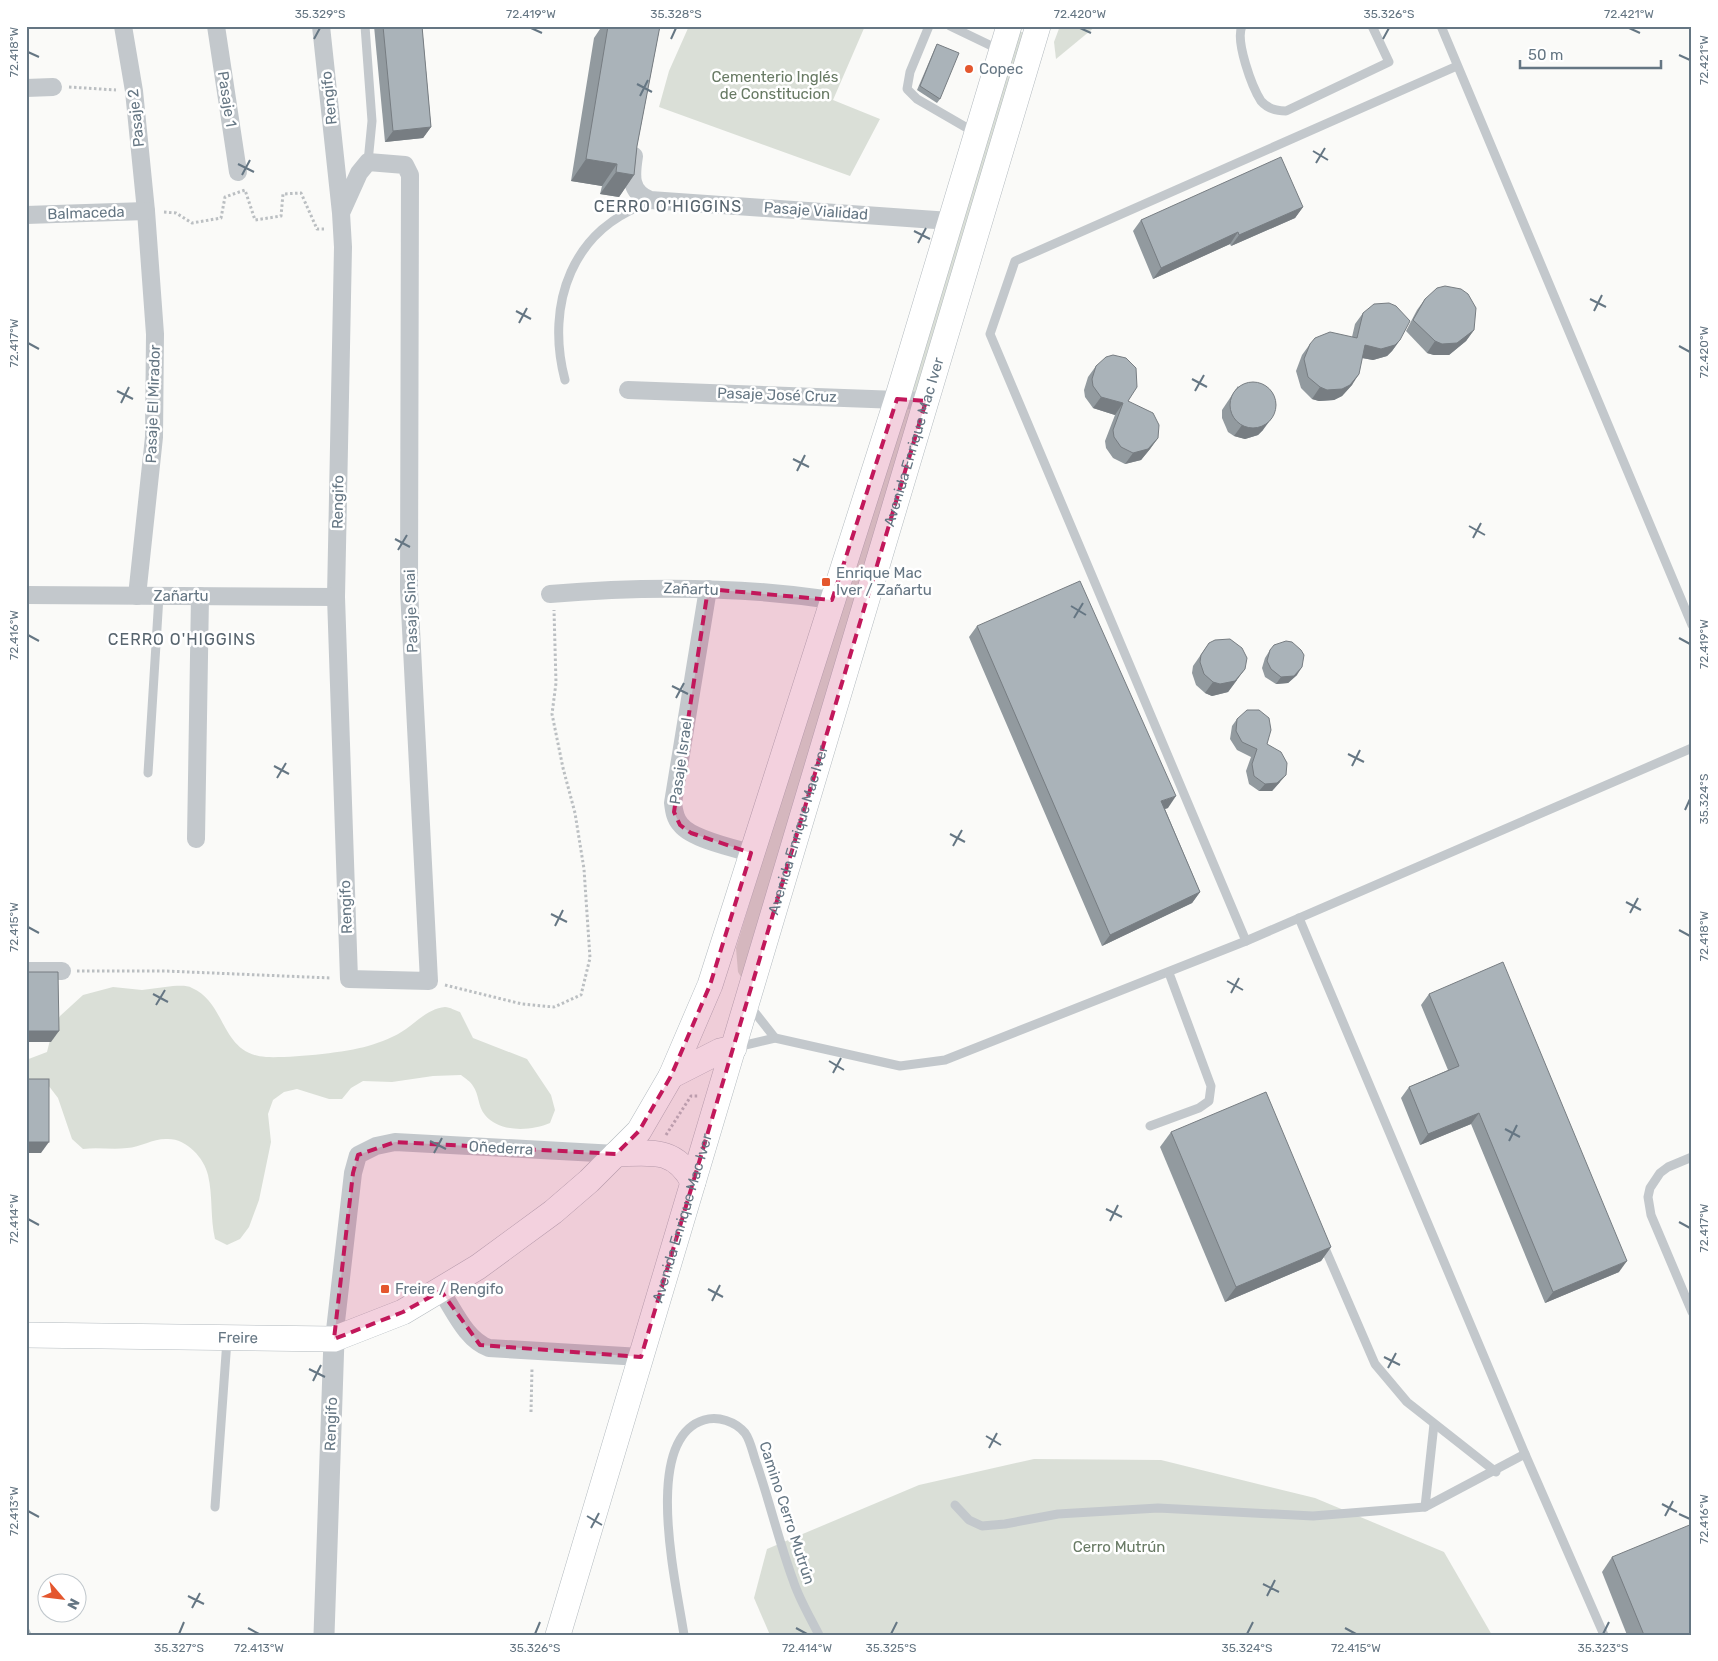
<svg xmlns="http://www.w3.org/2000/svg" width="1718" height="1661" font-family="Rubik,sans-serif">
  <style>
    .green { fill: #dadfd7 }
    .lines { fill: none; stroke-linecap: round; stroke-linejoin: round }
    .stream { stroke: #bbc7cb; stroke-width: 5.5 }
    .secondary-casing { stroke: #b3babf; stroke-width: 26 }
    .path { stroke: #bbbfc2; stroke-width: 3; stroke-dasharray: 2.5 2.5; stroke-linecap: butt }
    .service { stroke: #c3c8cc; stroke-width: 9 }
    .minor { stroke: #c3c8cc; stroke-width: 18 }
    .tertiary { stroke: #c3c8cc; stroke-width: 21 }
    .secondary { stroke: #fff; stroke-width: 25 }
    .wall { fill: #929a9f }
    .shaded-wall { fill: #777d82 }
    .building { fill: #aab3b9; stroke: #777d82 }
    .marked { fill: #c2185b; fill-opacity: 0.2; stroke: #c2185b; stroke-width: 4; stroke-dasharray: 10 6; stroke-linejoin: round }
    .ticks { fill: none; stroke: #657683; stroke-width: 2 }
    .poi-dot { fill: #e4572e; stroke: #fff; stroke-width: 2 }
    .labels { text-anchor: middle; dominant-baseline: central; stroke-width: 5; stroke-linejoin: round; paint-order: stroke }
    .poi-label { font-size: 15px; fill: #657683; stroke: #fff; text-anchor: start }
    .park-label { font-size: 15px; fill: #687a64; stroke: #fff }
    .street-label { font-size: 15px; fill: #657683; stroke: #fff }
    .neighbourhood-label { font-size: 16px; letter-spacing: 1px; fill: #57646e; stroke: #fff }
    .neatline { fill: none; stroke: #657683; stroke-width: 2 }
    .ticks-label { font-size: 12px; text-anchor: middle; fill: #657683 }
  </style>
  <rect width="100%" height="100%" fill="#fafaf8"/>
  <g class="green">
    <polygon points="689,26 865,26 833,100 880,119 850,176 659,107 669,71"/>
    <polygon points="1060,26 1096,26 1056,59 1054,42"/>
    <polygon points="1014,28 1031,37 744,982 738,972 736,948"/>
    <path d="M173,986C179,986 187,985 192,988C227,1003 220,1054 266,1057C292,1058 343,1053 368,1046C381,1042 395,1037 406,1029C417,1021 430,1008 445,1007C450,1007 456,1011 460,1012L473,1038L527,1059L551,1095L555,1110L550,1123C531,1131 500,1133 485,1115C478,1107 479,1094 473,1086C471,1082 465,1078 461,1075L433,1076L392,1082L363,1081L351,1088L342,1099H329L297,1089L284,1092L273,1100L268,1114L271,1142L259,1200L249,1227L240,1239L227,1245L215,1239C210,1218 213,1196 208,1175C204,1158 187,1139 168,1139C154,1138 141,1147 127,1148C112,1150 99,1147 83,1149L72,1139L58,1098L45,1081L26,1080V1060L47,1052L53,1028L60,1016L83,995L113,987L142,990Z"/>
    <polygon points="1034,1459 1161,1460 1315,1498 1444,1552 1492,1635 770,1635 754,1598 767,1549 919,1485"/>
  </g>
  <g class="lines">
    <polyline class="stream" points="26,1629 29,1635"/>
    <defs>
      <g id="secondary">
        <polyline points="671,1076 720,1051 734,1048"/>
        <path d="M616,1154C650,1153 675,1147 693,1182"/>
        <path id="s1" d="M26,1335L334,1339L403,1312L478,1267L553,1212L589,1181L639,1131L671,1076L710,985L897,399L1009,26"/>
        <path id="s2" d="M558,1635L1038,26"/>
      </g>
    </defs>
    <use href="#secondary" class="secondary-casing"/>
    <g class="path">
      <polyline points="69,87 116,90"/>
      <polyline points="164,212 176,213 192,223 221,218 225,197 245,190 255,220 281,216 283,194 301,193 317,229 324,229"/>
      <polyline points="77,971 165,971 331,978"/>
      <polyline points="445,985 522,1004 554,1007 581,995 590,958 584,869 575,813 563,768 552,714 556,683 554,610"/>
      <polyline points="666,1135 691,1096 698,1096"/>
      <polyline points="531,1412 532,1368"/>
    </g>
    <g class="service">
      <polyline points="365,26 372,121 368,162"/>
      <polyline points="929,26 910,72 907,89 917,99 974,132"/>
      <polyline points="950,26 1000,50"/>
      <path d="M1242,26C1235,41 1252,87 1261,101C1267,108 1277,111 1286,111L1389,62L1372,26"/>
      <polyline points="1441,26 1692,625"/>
      <path d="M565,380C545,304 572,227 652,202"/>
      <polyline points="148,773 159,596"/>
      <polyline points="1299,918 1525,1454 1604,1635"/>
      <polyline points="1246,941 990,334 1015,261 1457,66"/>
      <polyline points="749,1005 775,1038"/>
      <polyline points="737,1047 775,1038 900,1066 945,1060 1246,941 1692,748"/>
      <polyline points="1150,1126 1199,1108 1209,1101 1211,1086 1169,973"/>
      <polyline points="1692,1157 1668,1167 1660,1173 1650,1188 1648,1197 1651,1215 1692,1312"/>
      <polyline points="1324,1246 1375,1364 1407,1402 1496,1472"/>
      <polyline points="955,1505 969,1520 982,1526 1005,1524 1058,1514 1158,1508 1313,1516 1425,1507 1525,1454"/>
      <polyline points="215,1507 227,1340"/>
      <polyline points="1425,1507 1434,1424"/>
      <path d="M684,1635C677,1587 641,1439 704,1420C718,1416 735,1421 745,1433C751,1441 753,1455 757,1465C770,1503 779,1542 793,1580C799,1599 810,1617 819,1635"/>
    </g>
    <g class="minor">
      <polyline points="123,26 134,91 146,211 155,334 154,437 137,596"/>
      <polyline points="216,26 238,172"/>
      <polyline points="321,26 341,213 343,247 336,597 349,979 429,981 409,590 410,175 405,165 368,162 359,173 341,213"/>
      <polyline points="26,88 53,87"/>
      <path d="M634,156C631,175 629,192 650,200L950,221"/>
      <polyline points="26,215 146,211"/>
      <polyline points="628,390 926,401"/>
      <path d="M708,589L673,803C674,811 675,819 681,825C692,839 733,848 751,853"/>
      <path d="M550,594C643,586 738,586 832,600"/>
      <polyline points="26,595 336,597"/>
      <polyline points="196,839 200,596"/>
      <polyline points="26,971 62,971"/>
      <path d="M441,1291C454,1310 466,1340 489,1348L641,1357"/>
      <polyline points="334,1339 353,1173 358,1155 376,1146 395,1142 616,1154"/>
    </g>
    <polyline class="tertiary" points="324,1635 334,1339"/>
    <use href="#secondary" class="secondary"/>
  </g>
  <g class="wall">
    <polygon points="374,26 422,26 431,127 423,138 385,142"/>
    <polygon points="602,26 660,26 637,146 634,175 619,197 600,194 602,186 571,181 594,38"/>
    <polygon points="937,44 940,99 937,103 917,90 935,48"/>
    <polygon points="1303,207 1295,218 1231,246 1230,244 1153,279 1133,231 1141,220"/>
    <polygon points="1425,299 1474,330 1466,341 1449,355 1434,355 1427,353 1406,331 1417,310"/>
    <polygon points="1363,313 1400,340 1392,351 1387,356 1373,360 1362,358 1352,385 1342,396 1334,400 1319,401 1312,399 1301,388 1296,371 1302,355 1310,344 1352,337 1355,324"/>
    <polygon points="1096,366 1128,401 1158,438 1150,449 1141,460 1125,464 1113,458 1106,448 1105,441 1115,415 1093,408 1085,397 1084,390 1088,377"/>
    <polygon points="1238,386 1263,430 1258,435 1245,439 1234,436 1228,432 1222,418 1222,410"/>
    <polygon points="977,626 1168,808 1165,809 1200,892 1192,903 1102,946 969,637"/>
    <polygon points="1209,643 1237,680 1228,692 1212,696 1205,693 1196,685 1192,673 1193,666"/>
    <polygon points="1270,650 1297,675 1288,683 1276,684 1265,677 1262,668 1265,658"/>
    <polygon points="1237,719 1267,744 1280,782 1272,791 1259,791 1249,784 1246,771 1251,757 1237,750 1230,739 1232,726"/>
    <polygon points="1429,994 1619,1272 1545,1303 1471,1124 1420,1145 1401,1098 1409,1087 1448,1070 1421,1005"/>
    <polygon points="1171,1132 1331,1247 1321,1261 1225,1302 1160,1147"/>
    <polygon points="1612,1557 1692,1635 1627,1635 1602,1572"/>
  </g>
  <g class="shaded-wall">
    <polygon points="431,127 423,138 385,142 393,131"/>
    <polygon points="586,159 617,164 602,186 571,181"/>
    <polygon points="616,172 634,175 619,197 600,194"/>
    <polygon points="1303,207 1295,218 1231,246 1239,235"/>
    <polygon points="1238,232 1230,244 1153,279 1161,268"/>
    <polygon points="1474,330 1466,341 1449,355 1434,355 1427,353 1435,341"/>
    <polygon points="1400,340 1392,351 1387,356 1373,360 1357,357 1365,345"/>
    <polygon points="1359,374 1352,385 1342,396 1334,400 1319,401 1312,399 1320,387"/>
    <polygon points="1101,397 1123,403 1115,415 1093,408"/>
    <polygon points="1271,419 1263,430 1258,435 1245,439 1234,436 1242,425"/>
    <polygon points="1158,438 1150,449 1141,460 1125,464 1133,453"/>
    <polygon points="1302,667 1297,675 1288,683 1276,684 1281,677"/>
    <polygon points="1245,669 1228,692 1212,696 1205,693 1213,682"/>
    <polygon points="1286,775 1280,782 1272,791 1259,791 1265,784"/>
    <polygon points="1176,796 1168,808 1154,812 1161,801"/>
    <polygon points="1200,892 1192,903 1102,946 1110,935"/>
    <polygon points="26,1031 59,1031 51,1042 26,1042"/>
    <polygon points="1479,1113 1471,1124 1420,1145 1428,1134"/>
    <polygon points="26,1142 49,1142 41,1153 26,1153"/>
    <polygon points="1331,1247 1321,1261 1225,1302 1236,1287"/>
    <polygon points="1627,1261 1619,1272 1545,1303 1553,1292"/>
  </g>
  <g class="building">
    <polygon points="383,26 422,26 431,127 393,131"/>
    <polygon points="608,26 660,26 637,146 634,175 616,172 617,164 586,159"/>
    <polygon points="937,44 959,53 940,99 920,86"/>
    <polygon points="1281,157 1303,207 1239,235 1238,232 1161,268 1141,220"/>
    <polygon points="1445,286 1461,289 1468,294 1476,308 1474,330 1457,343 1442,344 1435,341 1413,320 1425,299 1437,288"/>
    <polygon points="1389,303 1396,306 1410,321 1400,340 1395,345 1381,349 1365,345 1359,374 1350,385 1342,389 1327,390 1320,387 1308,377 1304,359 1310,344 1315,338 1330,332 1357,338 1363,313 1374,304"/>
    <polygon points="1113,355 1126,358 1136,368 1137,387 1128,401 1153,413 1159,425 1158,438 1148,449 1133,453 1121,447 1114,437 1113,430 1123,403 1101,397 1093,386 1092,379 1096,366 1106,357"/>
    <circle cx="1253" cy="405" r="23"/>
    <polygon points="1080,581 1176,796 1161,801 1200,892 1110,935 977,626"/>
    <polygon points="1230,639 1242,648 1247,658 1245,669 1235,681 1220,684 1213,682 1204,674 1200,662 1201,655 1209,643 1215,640"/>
    <polygon points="1286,641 1292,642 1301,650 1304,655 1302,667 1294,676 1281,677 1271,669 1267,661 1270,650 1274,645"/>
    <polygon points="1247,710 1259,710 1269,718 1271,730 1267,744 1281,752 1287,763 1286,775 1277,783 1265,784 1254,776 1252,764 1257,749 1242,742 1236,731 1237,719"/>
    <polygon points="1503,962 1627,1261 1553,1292 1479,1113 1428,1134 1409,1087 1459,1066 1429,994"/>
    <polygon points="26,972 58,972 59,1031 26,1031"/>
    <rect x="26" y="1079" width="23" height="63"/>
    <polygon points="1266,1092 1331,1247 1236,1287 1171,1132"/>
    <polygon points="1692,1524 1692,1635 1644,1635 1612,1557"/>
  </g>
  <path class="marked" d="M897,399L926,401L641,1357L480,1345L441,1291L403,1312L334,1339L353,1173L358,1155L395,1142L616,1154L639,1131L671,1076L710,985L751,853L691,833L680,825L674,812L708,589L832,600Z"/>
  <path class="ticks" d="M531,28L542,33M1080,28L1091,33M1629,28L1640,33M314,39L320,28M671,39L676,28M1383,39L1389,28M28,52L39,57M1679,55L1690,60M637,84L652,92M640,96L648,80M1313,151L1328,160M1316,163L1325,148M238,164L254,172M242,175L250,160M914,231L930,239M918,243L926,228M1590,299L1606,307M516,311L531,319M1594,311L1602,295M519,323L527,308M28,343L39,349M1679,346L1690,352M1192,379L1207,387M117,391L133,399M1195,391L1204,375M121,403L129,387M793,459L809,467M797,471L805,455M1469,526L1485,535M1473,538L1481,523M395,539L410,547M398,550L407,535M1071,606L1086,615M1074,618L1083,603M28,635L39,641M1679,638L1690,644M672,686L688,694M676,698L684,683M1348,754L1364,762M274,766L289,774M1352,766L1360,750M277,778L286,763M1685,810L1690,799M950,834L965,842M953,846L962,830M1626,902L1641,910M1630,913L1638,898M551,914L567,922M555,926L563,910M28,927L39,933M1679,930L1690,936M1227,981L1243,990M1231,993L1239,978M153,994L168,1002M156,1005L165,990M829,1061L844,1070M833,1073L841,1058M1505,1129L1520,1137M430,1141L446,1149M1509,1141L1517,1125M434,1153L442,1138M1106,1209L1122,1217M28,1219L39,1225M1110,1221L1118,1205M1679,1222L1690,1228M708,1289L723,1297M712,1301L720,1285M1384,1357L1400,1365M1388,1368L1396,1353M309,1369L325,1377M313,1381L321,1365M986,1436L1001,1445M989,1448L997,1433M1662,1504L1677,1512M28,1511L39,1517M1679,1514L1690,1519M587,1516L602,1525M1665,1516L1673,1501M591,1528L599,1513M1263,1584L1279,1592M188,1596L204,1604M1267,1596L1275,1580M192,1608L200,1593M248,1628L259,1634M796,1628L807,1634M1345,1628L1356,1634M179,1634L184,1622M535,1634L540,1622M891,1634L897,1622M1247,1634L1253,1622M1603,1634L1609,1622"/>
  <g class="poi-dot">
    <circle cx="969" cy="69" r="5"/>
    <rect x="821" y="577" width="10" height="10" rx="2.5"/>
    <rect x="380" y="1284" width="10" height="10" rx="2.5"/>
  </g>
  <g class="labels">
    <g class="poi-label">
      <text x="979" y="69">Copec</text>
      <text x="836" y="573">Enrique Mac<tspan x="836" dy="17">Iver / Zañartu</tspan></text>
      <text x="395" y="1289">Freire / Rengifo</text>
    </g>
    <g class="park-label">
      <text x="775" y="77">Cementerio Inglés<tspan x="775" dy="17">de Constitucion</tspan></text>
      <text x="1119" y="1547">Cerro Mutrún</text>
    </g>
    <g class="street-label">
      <text transform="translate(329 98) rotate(-96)">Rengifo</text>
      <text transform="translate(227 99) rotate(81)">Pasaje 1</text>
      <text transform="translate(136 118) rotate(-96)">Pasaje 2</text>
      <text transform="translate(816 211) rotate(4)">Pasaje Vialidad</text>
      <text transform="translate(86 213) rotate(-2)">Balmaceda</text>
      <text transform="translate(777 395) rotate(2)">Pasaje José Cruz</text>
      <text transform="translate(153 404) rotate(-88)">Pasaje El Mirador</text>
      <text stroke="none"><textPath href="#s2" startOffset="1245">Avenida Enrique Mac Iver</textPath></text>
      <text transform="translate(338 502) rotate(-89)">Rengifo</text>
      <text transform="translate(691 589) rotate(2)">Zañartu</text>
      <text x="181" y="596">Zañartu</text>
      <text transform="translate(411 611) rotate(-92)">Pasaje Sinai</text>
      <text transform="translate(681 761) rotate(-82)">Pasaje Israel</text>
      <text stroke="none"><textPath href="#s2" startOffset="840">Avenida Enrique Mac Iver</textPath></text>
      <text transform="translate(346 907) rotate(-92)">Rengifo</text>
      <text transform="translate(501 1148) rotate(3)">Oñederra</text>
      <text stroke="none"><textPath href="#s2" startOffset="435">Avenida Enrique Mac Iver</textPath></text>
      <text stroke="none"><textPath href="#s1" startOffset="212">Freire</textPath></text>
      <text transform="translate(331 1424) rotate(-88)">Rengifo</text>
      <text transform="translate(787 1513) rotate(72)">Camino Cerro Mutrún</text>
    </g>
    <g class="neighbourhood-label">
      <text x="668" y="206">CERRO O'HIGGINS</text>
      <text x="182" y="639">CERRO O'HIGGINS</text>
    </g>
  </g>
  <rect width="1718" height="1661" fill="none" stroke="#ffffff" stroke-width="55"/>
  <g transform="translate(62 1598) rotate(118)"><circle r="24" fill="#ffffff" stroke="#c1c8cd"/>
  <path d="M0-4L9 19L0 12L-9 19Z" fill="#e4572e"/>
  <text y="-8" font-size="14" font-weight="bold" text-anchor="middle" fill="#657683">N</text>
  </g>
  <path d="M1520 60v8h141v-8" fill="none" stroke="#657683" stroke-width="2.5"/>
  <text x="1528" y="60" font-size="15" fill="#657683" stroke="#ffffff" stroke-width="4" paint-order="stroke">50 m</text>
  <rect x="28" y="28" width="1662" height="1606" class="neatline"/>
  <g class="ticks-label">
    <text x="320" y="18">35.329°S</text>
    <text x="531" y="18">72.419°W</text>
    <text x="676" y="18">35.328°S</text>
    <text x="1080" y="18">72.420°W</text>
    <text x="1389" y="18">35.326°S</text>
    <text x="1629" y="18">72.421°W</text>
    <text transform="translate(14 52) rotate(-90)" y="4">72.418°W</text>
    <text transform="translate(1704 60) rotate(-90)" y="4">72.421°W</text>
    <text transform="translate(14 343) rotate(-90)" y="4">72.417°W</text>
    <text transform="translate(1704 352) rotate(-90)" y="4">72.420°W</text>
    <text transform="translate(14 635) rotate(-90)" y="4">72.416°W</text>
    <text transform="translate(1704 644) rotate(-90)" y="4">72.419°W</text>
    <text transform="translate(1704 799) rotate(-90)" y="4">35.324°S</text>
    <text transform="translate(14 927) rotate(-90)" y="4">72.415°W</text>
    <text transform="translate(1704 936) rotate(-90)" y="4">72.418°W</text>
    <text transform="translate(14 1219) rotate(-90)" y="4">72.414°W</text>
    <text transform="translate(1704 1228) rotate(-90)" y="4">72.417°W</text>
    <text transform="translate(14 1511) rotate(-90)" y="4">72.413°W</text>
    <text transform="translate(1704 1519) rotate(-90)" y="4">72.416°W</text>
    <text x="179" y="1652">35.327°S</text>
    <text x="259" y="1652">72.413°W</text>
    <text x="535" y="1652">35.326°S</text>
    <text x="807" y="1652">72.414°W</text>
    <text x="891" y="1652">35.325°S</text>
    <text x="1247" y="1652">35.324°S</text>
    <text x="1356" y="1652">72.415°W</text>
    <text x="1603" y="1652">35.323°S</text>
  </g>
</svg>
